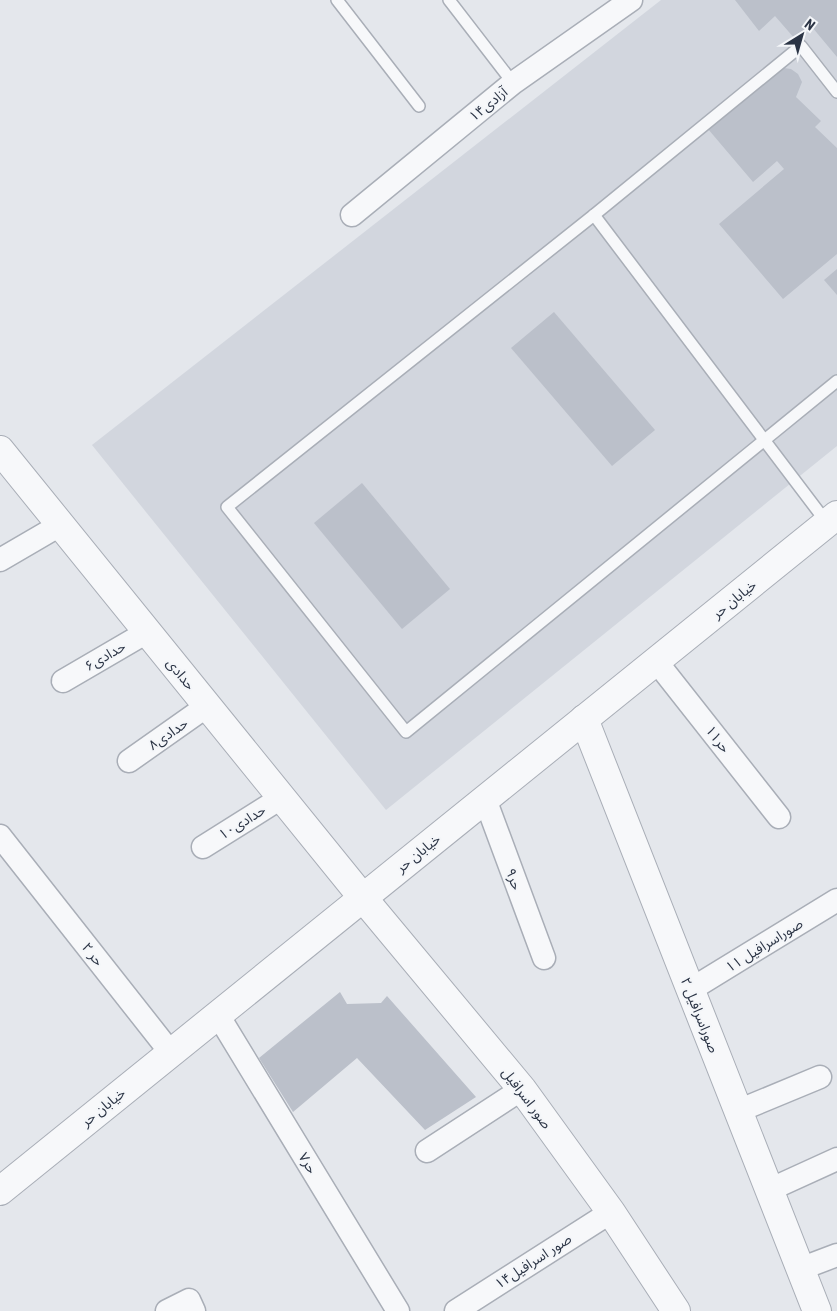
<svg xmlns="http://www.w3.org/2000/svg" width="837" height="1311" font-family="'Roboto Condensed','Noto Sans Arabic',sans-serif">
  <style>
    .built { fill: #d2d6de }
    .building { fill: #bbc0ca }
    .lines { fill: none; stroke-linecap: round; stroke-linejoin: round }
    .service-casing { stroke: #a9aeb7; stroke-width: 14 }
    .minor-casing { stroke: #a9aeb7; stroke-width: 25 }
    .tertiary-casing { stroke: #a9aeb7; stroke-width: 30 }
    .service { stroke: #f7f8fa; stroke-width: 11 }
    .minor { stroke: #f7f8fa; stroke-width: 22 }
    .tertiary { stroke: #f7f8fa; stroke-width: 28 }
    .labels { text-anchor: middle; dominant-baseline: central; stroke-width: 4; stroke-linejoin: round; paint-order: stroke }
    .street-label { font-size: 14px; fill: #2b3445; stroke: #f4f6f9 }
  </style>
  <rect width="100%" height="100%" fill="#e4e7ec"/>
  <polygon class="built" points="661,0 837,0 837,446 386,810 92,445"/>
  <g class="building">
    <polygon points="735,0 837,0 837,57 812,27 795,39 775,16 759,31"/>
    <polygon points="784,68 791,69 798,74 802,82 796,97 821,121 815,127 837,148 837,254 783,299 719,224 784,169 777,161 753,182 708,129 776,71"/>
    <polygon points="837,269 837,295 824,280"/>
    <polygon points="554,312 655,430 612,466 511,348"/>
    <polygon points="362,483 450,589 402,629 314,523"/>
    <polygon points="340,992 347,1004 381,1003 387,996 476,1097 425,1130 357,1058 293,1112 259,1058"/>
  </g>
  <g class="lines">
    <defs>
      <g id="service">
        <polyline points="337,0 419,106"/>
        <polyline points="449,0 513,83"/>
        <polyline points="837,92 801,46 594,215 227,507 406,732 837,381"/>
        <polyline points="594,215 827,523"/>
      </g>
      <g id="minor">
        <polyline points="352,215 513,83 631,0"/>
        <polyline points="0,560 60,525"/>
        <polyline points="656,661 779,817"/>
        <polyline points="63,681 147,632"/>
        <polyline points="129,761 207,706"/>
        <polyline points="485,799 544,958"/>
        <polyline points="0,836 171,1053"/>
        <polyline points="203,847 281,798"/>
        <polyline points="690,990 837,900"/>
        <polyline points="218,1015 398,1311"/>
        <polyline points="738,1111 820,1077"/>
        <polyline points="427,1151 522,1089"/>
        <polyline points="769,1190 837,1159"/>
        <polyline points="800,1269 837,1255"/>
        <polyline points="167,1311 189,1300 194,1311"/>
        <polyline points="456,1311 611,1212"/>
      </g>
      <g id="tertiary">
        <polyline points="0,450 363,898 522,1089 611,1212 676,1311"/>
        <polyline points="584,719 817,1311"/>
        <polyline points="0,1191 837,515"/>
      </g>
    </defs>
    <use href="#service" class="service-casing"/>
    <use href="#minor" class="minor-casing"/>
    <use href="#tertiary" class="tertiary-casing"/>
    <use href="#service" class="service"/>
    <use href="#minor" class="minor"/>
    <use href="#tertiary" class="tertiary"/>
  </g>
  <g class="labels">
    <g class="street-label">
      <text transform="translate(488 104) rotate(-39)">آزادی۱۴</text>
      <text transform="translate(734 599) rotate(-39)">خیابان حر</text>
      <text transform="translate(105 656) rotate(-30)">۶حدادی</text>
      <text transform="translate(181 674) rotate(51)">حدادی</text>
      <text transform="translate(168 734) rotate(-35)">۸حدادی</text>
      <text transform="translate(718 739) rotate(52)">حر۱۱</text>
      <text transform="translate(242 822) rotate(-32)">حدادی۱۰</text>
      <text transform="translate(418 853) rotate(-39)">خیابان حر</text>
      <text transform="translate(514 879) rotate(70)">حر۹</text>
      <text transform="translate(764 945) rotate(-32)">صوراسرافیل ۱۱</text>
      <text transform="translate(93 954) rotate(52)">۲ حر</text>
      <text transform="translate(700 1015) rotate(68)">صوراسرافیل ۲</text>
      <text transform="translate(527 1098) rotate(53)">صور اسرافیل</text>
      <text transform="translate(103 1107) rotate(-39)">خیابان حر</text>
      <text transform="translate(308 1163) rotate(59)">حر۷</text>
      <text transform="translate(533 1261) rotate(-33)">صور اسرافیل۱۴</text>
    </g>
  </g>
  <g transform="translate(802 35) rotate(37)" stroke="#f4f6f9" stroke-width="4" paint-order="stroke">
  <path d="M0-4L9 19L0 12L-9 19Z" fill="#2b3445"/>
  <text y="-8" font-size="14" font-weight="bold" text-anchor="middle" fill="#2b3445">N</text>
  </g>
</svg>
